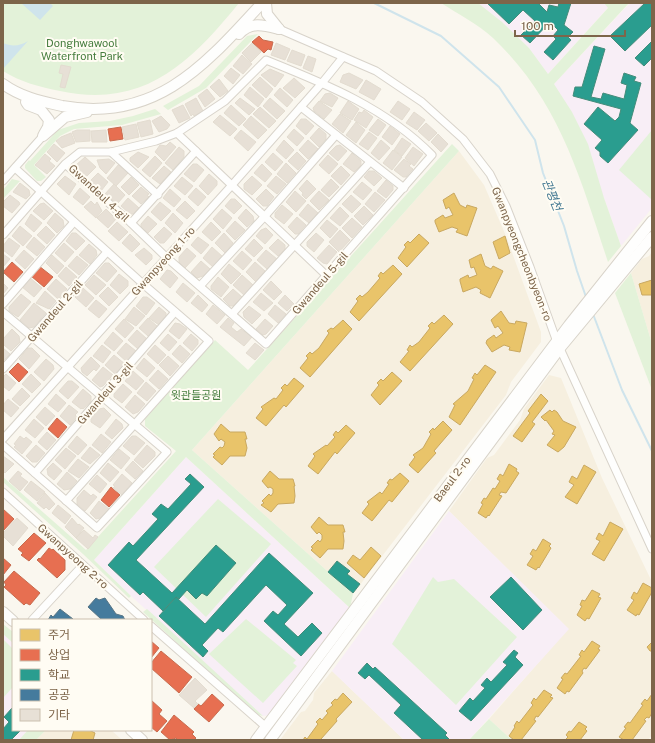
<svg xmlns="http://www.w3.org/2000/svg" width="655" height="743" font-family="'Public Sans','Noto Sans KR',sans-serif">
  <style>
    .residential { fill: #f6efdf }
    .education { fill: #f8eef6 }
    .green { fill: #e3f2d9 }
    .water { fill: #cfe4ec }
    .homes { fill: #e9c46a; stroke: #c9a860 }
    .shops { fill: #e76f51; stroke: #c76c4f }
    .schools { fill: #2a9d8f; stroke: #438c7a }
    .public { fill: #457b9d; stroke: #567484 }
    .lines { fill: none; stroke-linecap: round; stroke-linejoin: round }
    .stream { stroke: #cfe4ec; stroke-width: 2 }
    .building { fill: #e7e0d6; stroke: #e3dcd0 }
    .minor-casing { stroke: #d8d3ca; stroke-width: 9 }
    .secondary-casing { stroke: #d8d3c9; stroke-width: 12 }
    .minor { stroke: #fefefd; stroke-width: 7 }
    .secondary { stroke: #fefefd; stroke-width: 10 }
    .labels { text-anchor: middle; dominant-baseline: central; stroke-width: 4; stroke-linejoin: round; paint-order: stroke }
    .park-label { font-size: 11px; fill: #467d3e; stroke: #fffcf3 }
    .street-label { font-size: 11px; fill: #7d654a; stroke: #fffcf3 }
    .water-label { font-size: 12px; font-style: italic; fill: #417791; stroke: #fffcf3 }
  </style>
  <rect width="100%" height="100%" fill="#faf7ef"/>
  <g class="residential">
    <polygon points="459,151 484,185 506,236 541,332 541,342 511,382 506,395 353,594 192,450"/>
    <polygon points="652,252 652,344 631,273 642,259 649,256"/>
    <polygon points="549,375 561,378 602,478 652,582 652,735 648,740 512,740 489,719 568,629 449,511 487,458 494,455 520,420 524,409"/>
    <polygon points="332,671 404,740 280,740 301,712 305,711 313,700 314,693"/>
    <polygon points="46,730 111,730 122,740 36,740"/>
  </g>
  <g class="education">
    <polygon points="478,3 612,3 548,74 529,48 502,22"/>
    <polygon points="630,3 652,3 652,208 621,246 604,198 554,84"/>
    <polygon points="186,457 350,608 270,715 263,716 131,596 94,560"/>
    <polygon points="449,511 569,629 469,740 404,740 332,671"/>
    <polygon points="3,634 13,643 13,730 28,730 19,740 3,740"/>
  </g>
  <g class="green">
    <path d="M3,3H239C190,63 144,109 60,91C40,87 20,82 3,71Z"/>
    <path d="M441,3H478L502,22L529,48L548,74L608,8L604,3H629L554,84L572,112L588,144L604,198L621,246L608,262C580,178 560,102 493,38C478,24 458,14 441,3Z"/>
    <polygon points="258,34 206,88 168,110 163,106 199,86 247,36"/>
    <polygon points="155,109 161,114 122,125 74,129 60,136 34,165 46,177 41,181 37,181 25,168 25,165 29,160 30,161 58,130 79,123 110,121 133,116"/>
    <polygon points="652,130 652,199 651,199 619,170"/>
    <polygon points="452,144 459,151 192,450 353,594 350,608 186,457 94,560 131,596 129,598 83,554 3,482 3,477 86,550 176,451 145,426 145,419 215,340 248,370"/>
    <polygon points="12,179 20,181 3,199 3,190"/>
    <polygon points="631,273 652,344 652,390 615,293"/>
    <polygon points="218,499 271,544 206,617 154,567"/>
    <polygon points="433,577 438,582 454,579 517,637 456,705 392,644"/>
    <polygon points="147,609 263,716 256,714 143,612"/>
    <polygon points="246,619 296,660 293,663 297,666 263,703 209,654"/>
    <polygon points="3,624 13,632 13,643 3,634"/>
    <polygon points="3,639 13,649 13,687 3,698"/>
    <polygon points="489,719 512,740 469,740"/>
    <polygon points="28,730 46,730 36,740 19,740"/>
  </g>
  <g class="water">
    <polygon points="21,3 50,3 53,6 40,20"/>
    <path d="M28,41L3,69V43C12,47 20,46 28,41Z"/>
  </g>
  <g class="homes">
    <polygon points="454,193 460,205 466,208 467,205 477,208 467,236 456,232 458,229 452,227 439,232 435,222 435,220 443,215 445,218 453,215 449,207 446,209 443,200"/>
    <polygon points="419,234 429,243 407,267 398,258 406,247 404,245 408,241 410,243"/>
    <polygon points="505,236 510,253 499,259 493,242"/>
    <polygon points="481,254 485,266 491,269 493,266 503,271 490,298 480,293 481,290 476,287 463,292 460,281 460,279 468,275 469,278 477,275 474,267 471,268 469,260"/>
    <polygon points="393,265 402,274 359,321 350,312 358,301 356,299 360,295 362,297 368,292 380,278 378,276 381,272 383,274"/>
    <polygon points="652,280 652,295 642,295 639,284"/>
    <polygon points="501,311 509,323 515,324 516,321 527,323 520,352 509,350 510,347 504,345 492,352 486,343 487,340 494,335 496,338 503,333 498,326 495,328 491,320"/>
    <polygon points="444,315 453,324 410,371 400,362 409,351 407,350 410,345 412,347 419,342 430,328 428,326 432,322 434,324"/>
    <polygon points="343,320 352,329 310,377 300,368 308,358 306,356 310,352 312,354 319,348 329,333 327,331 331,328 333,329"/>
    <polygon points="485,365 496,372 460,425 449,417 455,405 453,404 468,391 474,379 472,378 475,373 477,375"/>
    <polygon points="392,372 402,381 380,405 371,395 379,385 377,383 381,379 383,381"/>
    <polygon points="294,378 304,386 286,407 284,405 266,426 256,418 263,409 261,407 274,398 276,399 283,390 281,388 285,384 287,386"/>
    <polygon points="541,394 548,401 532,422 535,424 522,442 513,436 530,413 528,411"/>
    <polygon points="550,410 552,412 554,410 557,412 563,421 576,427 564,447 558,452 547,445 555,435 552,434 554,431 546,420 545,421 541,417"/>
    <polygon points="443,421 452,430 434,451 436,453 418,473 409,465 415,457 413,455 423,448 431,434 429,432 433,428 434,430"/>
    <polygon points="221,424 230,432 245,432 247,439 245,439 247,448 245,456 230,456 222,465 213,457 215,455 213,454 220,447 222,448 224,446 225,442 221,439 219,441 214,434"/>
    <polygon points="346,425 355,433 337,454 335,452 318,474 308,466 315,456 313,454 326,445 327,446 335,437 333,435 336,431 338,433"/>
    <polygon points="509,464 517,469 516,471 519,473 506,493 501,492 499,495 502,496 489,516 488,515 486,518 478,513 483,504 481,503 484,498 486,499 493,488 495,489 500,481 497,479 500,474 503,476"/>
    <polygon points="584,465 596,472 577,504 565,497 574,485 569,482 572,476 577,479"/>
    <polygon points="270,471 279,479 293,479 295,486 294,486 295,496 294,503 278,504 271,512 261,505 264,503 262,501 269,494 271,496 273,493 273,489 270,487 268,488 262,481"/>
    <polygon points="400,473 409,481 392,502 389,500 372,521 362,513 369,504 367,502 380,492 382,494 389,484 387,483 390,479 392,480"/>
    <polygon points="319,517 328,525 343,525 345,532 343,532 344,541 343,549 328,549 320,558 311,550 313,548 311,547 318,540 320,542 322,539 322,535 319,532 317,534 311,527"/>
    <polygon points="610,522 623,529 604,561 592,554 600,541 596,539 599,533 603,536"/>
    <polygon points="543,539 551,544 549,546 551,548 539,568 538,567 536,570 527,565 533,556 530,554 533,549 536,551"/>
    <polygon points="371,547 381,556 364,578 347,563 353,555 360,560"/>
    <polygon points="643,583 652,588 652,592 639,615 637,614 636,616 627,610 634,600 631,598 634,592 637,594"/>
    <polygon points="592,590 600,594 598,597 601,598 589,619 587,618 585,621 577,615 582,606 580,605 582,600 585,601"/>
    <polygon points="592,641 600,646 598,649 600,650 586,669 584,668 582,671 583,673 569,692 567,691 565,694 557,688 563,679 561,678 565,673 567,674 581,656 579,655 582,650 584,652"/>
    <polygon points="652,642 652,651 650,651 647,647"/>
    <polygon points="544,690 552,695 550,697 553,698 538,717 536,716 534,720 536,721 521,740 514,740 509,736 515,727 514,726 517,721 519,723 533,705 531,703 534,698 536,700"/>
    <polygon points="343,693 352,702 336,719 337,721 321,739 322,740 303,740 305,737 307,739 318,724 316,722 320,718 322,720 328,713 326,711 333,705 331,703 335,699 337,700"/>
    <polygon points="652,694 652,713 649,718 647,717 644,720 646,721 632,740 624,740 619,737 626,728 624,727 628,722 630,723 643,705 641,704 645,699 647,701"/>
    <polygon points="579,722 587,727 585,729 587,731 580,740 565,740 568,737 566,735 569,731 571,732"/>
    <polygon points="74,730 89,730 95,733 93,740 71,740"/>
  </g>
  <g class="shops">
    <polygon points="259,36 263,40 273,42 271,50 268,49 264,53 252,42"/>
    <polygon points="121,127 123,139 110,141 108,129"/>
    <polygon points="12,262 23,272 14,282 3,272"/>
    <polygon points="39,266 53,277 44,287 31,276"/>
    <polygon points="18,363 28,372 19,382 9,372"/>
    <polygon points="57,418 67,427 58,438 48,429"/>
    <polygon points="111,487 120,495 109,507 101,500"/>
    <polygon points="3,509 14,519 3,531"/>
    <polygon points="34,533 46,543 29,561 21,555 23,553 18,549"/>
    <polygon points="49,548 52,550 53,549 65,560 65,570 57,578 37,560 39,558 40,559"/>
    <polygon points="3,558 11,565 3,575"/>
    <polygon points="14,571 40,593 30,605 26,603 24,605 4,587 6,585 4,582"/>
    <polygon points="151,641 159,648 151,658"/>
    <polygon points="161,651 192,677 179,693 151,668 151,663"/>
    <polygon points="212,694 224,705 209,722 194,709 198,704 201,706"/>
    <polygon points="151,700 162,710 159,714 167,721 157,732 151,727"/>
    <polygon points="174,715 194,732 192,734 196,738 194,740 178,740 176,738 170,740 161,732"/>
  </g>
  <g class="schools">
    <polygon points="487,3 538,3 547,12 549,5 558,7 559,3 571,3 564,25 573,32 568,37 571,40 553,60 544,52 556,39 553,36 558,30 550,22 530,43 521,35 535,21 523,10 509,24"/>
    <polygon points="645,3 652,3 652,25 625,51 610,36"/>
    <polygon points="652,41 652,58 644,66 635,58"/>
    <polygon points="594,46 605,49 591,97 601,99 603,93 624,99 627,85 621,83 624,73 636,77 634,81 641,83 630,123 638,130 608,163 600,156 600,152 595,148 602,140 584,124 598,107 615,121 619,117 621,109 573,96 575,87 582,87"/>
    <polygon points="190,474 204,487 136,560 172,593 216,545 236,563 207,596 202,593 196,599 187,590 179,599 176,597 163,611 143,592 140,595 108,565 129,542 133,546 158,519 152,514 161,504 168,509 191,484 185,479"/>
    <polygon points="269,553 313,593 284,624 298,637 312,623 322,633 301,656 264,621 273,611 278,615 287,605 266,585 223,632 218,628 202,645 208,651 203,657 159,616 176,597 205,624"/>
    <polygon points="337,561 350,571 347,574 360,584 353,593 328,572"/>
    <polygon points="511,577 542,610 523,630 490,597"/>
    <polygon points="514,650 518,653 515,657 523,665 471,721 459,711 470,698 473,701 485,688 481,685 487,678 491,682 507,665 503,662"/>
    <polygon points="367,663 373,669 375,667 447,733 445,735 450,740 423,740 394,713 401,705 369,675 365,679 358,673"/>
    <polygon points="12,708 13,730 21,730 11,740 3,740 3,729 9,722 4,717"/>
  </g>
  <g class="public">
    <polygon points="96,598 99,600 105,598 116,614 123,616 125,620 100,620 101,619 88,607"/>
    <polygon points="60,609 73,619 48,620 51,615 53,617"/>
  </g>
  <g class="lines">
    <g class="stream">
      <polyline points="374,3 441,36 499,87 535,140 543,173 564,226 577,271 586,297"/>
      <polyline points="593,314 622,390 652,451"/>
    </g>
  </g>
  <g class="building">
    <polygon points="252,43 261,52 251,62 242,53"/>
    <polygon points="276,43 290,49 285,60 271,55"/>
    <polygon points="292,50 305,55 301,66 287,61"/>
    <polygon points="242,55 252,64 243,74 233,66"/>
    <polygon points="308,56 316,59 312,72 303,68"/>
    <polygon points="61,65 71,67 65,88 60,87 63,74 59,73"/>
    <polygon points="231,68 240,75 233,84 224,76"/>
    <polygon points="270,69 284,75 275,87 261,75"/>
    <polygon points="349,73 363,80 356,89 340,82 343,75"/>
    <polygon points="260,77 273,89 266,98 252,85"/>
    <polygon points="294,78 305,88 295,98 283,88"/>
    <polygon points="219,79 228,91 220,97 210,87"/>
    <polygon points="366,80 381,89 374,100 359,92"/>
    <polygon points="250,87 264,99 258,107 244,95"/>
    <polygon points="280,88 293,100 287,107 274,95"/>
    <polygon points="207,89 215,99 205,107 198,96"/>
    <polygon points="330,93 338,98 332,107 320,101 325,94"/>
    <polygon points="196,98 203,111 194,116 193,114 191,116 185,104"/>
    <polygon points="240,98 255,109 249,115 235,103"/>
    <polygon points="270,98 285,111 277,119 263,106"/>
    <polygon points="319,101 332,110 324,119 314,111 313,108"/>
    <polygon points="348,101 359,109 352,120 340,113"/>
    <polygon points="398,101 410,109 402,120 390,112"/>
    <polygon points="183,105 190,118 179,123 172,110"/>
    <polygon points="231,105 246,119 239,126 224,113"/>
    <polygon points="260,107 276,121 269,128 253,114"/>
    <polygon points="364,110 373,117 366,128 354,120 359,112 362,113"/>
    <polygon points="414,112 425,120 417,130 406,123"/>
    <polygon points="340,114 351,121 343,133 332,124"/>
    <polygon points="220,115 237,129 230,136 213,122"/>
    <polygon points="161,116 170,125 167,129 159,132 152,121"/>
    <polygon points="251,116 267,130 258,139 243,125"/>
    <polygon points="301,119 306,119 314,126 306,135 296,126"/>
    <polygon points="378,119 386,125 378,136 369,130"/>
    <polygon points="150,120 153,134 141,137 137,123"/>
    <polygon points="356,122 365,130 356,143 346,135"/>
    <polygon points="426,123 437,133 429,141 418,131"/>
    <polygon points="136,124 139,137 125,140 122,127"/>
    <polygon points="390,126 400,134 392,145 382,137"/>
    <polygon points="319,128 326,134 326,139 319,147 310,138"/>
    <polygon points="294,129 304,138 297,146 287,137"/>
    <polygon points="77,130 90,130 90,141 76,142 72,132"/>
    <polygon points="106,130 107,142 92,142 91,131"/>
    <polygon points="241,130 256,142 248,151 234,138"/>
    <polygon points="369,132 377,138 368,150 359,144"/>
    <polygon points="71,133 75,143 62,148 56,141 61,137"/>
    <polygon points="438,134 448,144 441,152 431,142"/>
    <polygon points="402,138 411,144 402,156 394,150"/>
    <polygon points="284,140 294,150 286,159 276,150"/>
    <polygon points="308,140 318,149 308,159 299,150"/>
    <polygon points="381,140 390,148 379,160 371,153"/>
    <polygon points="170,142 176,147 164,161 155,152 160,145 166,146"/>
    <polygon points="54,144 65,153 57,162 47,152"/>
    <polygon points="340,145 347,151 338,161 329,153 336,146"/>
    <polygon points="179,147 184,151 184,157 173,170 165,163"/>
    <polygon points="413,147 423,154 414,166 405,158"/>
    <polygon points="393,150 402,157 392,170 383,163"/>
    <polygon points="138,152 149,157 138,168 130,161 130,158"/>
    <polygon points="297,152 306,161 298,170 288,161"/>
    <polygon points="273,153 283,162 275,171 265,162"/>
    <polygon points="352,153 361,161 361,165 354,172 343,164"/>
    <polygon points="45,154 51,159 49,161 55,166 47,174 35,165"/>
    <polygon points="328,155 338,164 329,174 319,165"/>
    <polygon points="155,156 162,163 150,177 142,170"/>
    <polygon points="85,157 96,167 86,177 75,166"/>
    <polygon points="109,159 115,163 106,174 100,168 97,160"/>
    <polygon points="404,159 411,164 409,166 413,169 406,177 403,177 394,170"/>
    <polygon points="286,163 296,173 287,183 277,174"/>
    <polygon points="119,164 128,173 116,186 107,178"/>
    <polygon points="193,164 197,164 204,170 194,182 184,174"/>
    <polygon points="262,164 272,174 265,182 254,173"/>
    <polygon points="164,166 171,172 160,184 152,178"/>
    <polygon points="341,166 350,175 341,185 331,176"/>
    <polygon points="369,171 374,171 382,178 374,186 364,177"/>
    <polygon points="98,173 108,182 101,191 90,181"/>
    <polygon points="209,174 217,181 217,185 208,195 199,186"/>
    <polygon points="65,176 76,184 69,195 57,184"/>
    <polygon points="252,176 262,185 252,195 244,189 244,184"/>
    <polygon points="276,176 286,184 277,194 267,186"/>
    <polygon points="131,177 139,185 129,195 121,187"/>
    <polygon points="182,177 193,186 185,195 174,186"/>
    <polygon points="331,179 339,187 329,197 321,190"/>
    <polygon points="307,180 316,189 306,199 302,195 303,193 299,189"/>
    <polygon points="386,180 393,186 393,190 386,198 377,191"/>
    <polygon points="362,182 372,190 363,200 353,192"/>
    <polygon points="20,183 29,190 30,195 26,199 13,192"/>
    <polygon points="114,184 125,195 117,204 105,194"/>
    <polygon points="141,187 149,194 147,195 149,197 141,204 132,196"/>
    <polygon points="80,188 90,197 83,205 73,197"/>
    <polygon points="196,188 206,197 198,206 188,197"/>
    <polygon points="170,189 181,199 174,207 163,198"/>
    <polygon points="266,189 274,197 267,206 263,206 256,199"/>
    <polygon points="295,191 306,201 296,212 286,202"/>
    <polygon points="319,191 329,200 319,210 310,201"/>
    <polygon points="375,192 385,200 374,212 365,204"/>
    <polygon points="10,195 19,202 20,204 12,213 3,206 3,202"/>
    <polygon points="351,195 361,204 352,213 342,204"/>
    <polygon points="128,198 139,208 133,214 130,214 121,206"/>
    <polygon points="231,199 235,199 242,206 234,214 225,206"/>
    <polygon points="91,201 95,205 97,202 102,211 96,218 84,207"/>
    <polygon points="185,201 195,211 187,219 176,210"/>
    <polygon points="160,202 171,211 161,221 151,212"/>
    <polygon points="44,203 53,211 44,220 33,211 40,204"/>
    <polygon points="308,204 318,213 309,223 299,215"/>
    <polygon points="282,205 293,214 284,224 275,217 275,213"/>
    <polygon points="364,206 373,215 363,225 354,216"/>
    <polygon points="340,207 349,216 340,226 330,218"/>
    <polygon points="106,209 116,219 108,228 97,218"/>
    <polygon points="222,209 232,218 223,229 213,219"/>
    <polygon points="246,209 253,216 254,221 247,227 238,218"/>
    <polygon points="55,213 63,220 64,226 57,233 47,223"/>
    <polygon points="173,213 183,223 175,233 165,223"/>
    <polygon points="31,214 42,223 34,232 25,224"/>
    <polygon points="148,216 157,224 148,233 141,228 141,224"/>
    <polygon points="297,217 306,225 298,234 295,234 288,227"/>
    <polygon points="352,218 362,227 352,238 342,228"/>
    <polygon points="327,220 338,229 330,238 320,228"/>
    <polygon points="235,221 245,230 235,240 226,231"/>
    <polygon points="117,222 128,232 119,241 108,231"/>
    <polygon points="211,222 221,232 212,241 202,232"/>
    <polygon points="20,226 32,236 23,246 12,236"/>
    <polygon points="46,226 55,235 47,244 37,235"/>
    <polygon points="164,227 172,234 164,243 160,243 154,237"/>
    <polygon points="266,228 273,235 265,244 256,236 261,230"/>
    <polygon points="340,230 350,240 339,252 329,242"/>
    <polygon points="72,233 76,233 85,241 76,250 66,241"/>
    <polygon points="224,233 233,243 225,253 215,243"/>
    <polygon points="316,233 324,240 314,252 307,246 307,242"/>
    <polygon points="130,234 140,244 132,252 122,243"/>
    <polygon points="34,237 45,247 37,256 26,247"/>
    <polygon points="198,237 209,245 201,254 191,245"/>
    <polygon points="9,238 20,246 12,257 3,250 3,246"/>
    <polygon points="254,239 263,248 254,257 245,249"/>
    <polygon points="278,239 285,245 285,249 278,256 269,248"/>
    <polygon points="64,243 74,252 65,262 55,253"/>
    <polygon points="89,244 96,250 97,255 90,264 79,255"/>
    <polygon points="329,245 337,252 327,264 323,263 317,258"/>
    <polygon points="212,247 223,257 213,267 203,258"/>
    <polygon points="144,248 152,255 152,259 146,265 135,255"/>
    <polygon points="187,248 196,256 185,268 179,262 179,257"/>
    <polygon points="24,250 34,259 25,269 15,260"/>
    <polygon points="266,250 277,259 267,269 257,260"/>
    <polygon points="242,251 252,260 243,270 233,261"/>
    <polygon points="3,254 10,259 3,267"/>
    <polygon points="52,255 64,266 57,274 46,263"/>
    <polygon points="77,256 88,265 79,275 68,266"/>
    <polygon points="201,261 210,269 203,276 197,278 191,272"/>
    <polygon points="255,262 265,271 256,282 246,272"/>
    <polygon points="105,263 109,263 117,271 107,282 96,273"/>
    <polygon points="229,264 241,274 231,284 221,274"/>
    <polygon points="66,267 77,277 69,286 58,276"/>
    <polygon points="167,270 171,271 178,278 170,288 160,279"/>
    <polygon points="119,274 128,281 128,286 120,294 110,285"/>
    <polygon points="94,275 106,285 96,295 85,285"/>
    <polygon points="242,275 253,285 244,295 233,285"/>
    <polygon points="29,277 42,288 34,297 21,286"/>
    <polygon points="218,277 229,287 221,297 211,289 211,286"/>
    <polygon points="56,279 67,289 58,299 47,289"/>
    <polygon points="271,281 282,292 274,300 263,290"/>
    <polygon points="3,283 8,288 3,294"/>
    <polygon points="183,283 195,293 187,302 176,292"/>
    <polygon points="108,287 118,297 109,306 99,296"/>
    <polygon points="83,288 94,298 86,307 75,297"/>
    <polygon points="233,289 242,297 233,306 230,306 223,299"/>
    <polygon points="45,291 56,301 49,309 36,303"/>
    <polygon points="261,293 273,303 264,311 253,302"/>
    <polygon points="21,294 31,302 18,317 9,311 9,307"/>
    <polygon points="198,295 208,305 202,312 191,303"/>
    <polygon points="285,295 294,304 287,311 278,303"/>
    <polygon points="143,297 147,297 155,303 146,315 136,306"/>
    <polygon points="96,300 107,309 99,318 88,309"/>
    <polygon points="34,303 46,313 34,327 29,328 20,320"/>
    <polygon points="213,305 225,315 217,324 206,314"/>
    <polygon points="275,305 286,314 278,323 268,314"/>
    <polygon points="249,306 261,315 252,324 244,317 243,312"/>
    <polygon points="134,307 145,316 136,326 125,319"/>
    <polygon points="159,307 166,313 166,317 159,325 149,318"/>
    <polygon points="148,318 158,327 151,335 148,336 139,328"/>
    <polygon points="228,318 234,323 231,327 237,332 241,329 252,337 244,346 220,327"/>
    <polygon points="124,319 134,328 125,338 115,329"/>
    <polygon points="265,319 273,326 266,334 263,335 256,329"/>
    <polygon points="175,323 180,324 187,329 179,339 169,331"/>
    <polygon points="12,329 19,336 20,342 11,351 4,345 3,346 3,339"/>
    <polygon points="137,330 147,339 138,349 128,340"/>
    <polygon points="113,332 123,341 114,351 104,343"/>
    <polygon points="168,334 177,342 169,351 160,343"/>
    <polygon points="191,334 198,340 198,344 192,351 183,343"/>
    <polygon points="126,343 136,351 127,362 117,353"/>
    <polygon points="255,343 264,350 255,360 246,353"/>
    <polygon points="102,345 111,352 103,363 93,356"/>
    <polygon points="155,345 166,355 158,364 147,354"/>
    <polygon points="180,345 190,354 182,363 172,354"/>
    <polygon points="3,348 10,354 3,361"/>
    <polygon points="28,348 32,348 40,356 29,369 19,359"/>
    <polygon points="114,355 125,364 115,374 105,365"/>
    <polygon points="168,356 179,366 170,376 159,365"/>
    <polygon points="91,357 100,366 96,371 94,369 87,376 82,372 81,368"/>
    <polygon points="144,358 155,368 147,377 136,368"/>
    <polygon points="46,359 53,365 54,369 44,381 34,372"/>
    <polygon points="103,367 113,375 103,386 100,387 92,380"/>
    <polygon points="158,370 168,379 159,389 149,380"/>
    <polygon points="133,371 144,381 136,390 125,381"/>
    <polygon points="6,374 16,383 9,391 3,386 3,377"/>
    <polygon points="31,374 41,384 32,393 22,384"/>
    <polygon points="68,381 72,381 79,387 68,399 59,391"/>
    <polygon points="146,382 156,391 147,401 137,393"/>
    <polygon points="123,384 132,392 122,403 114,397 114,394"/>
    <polygon points="22,388 30,396 20,406 12,399"/>
    <polygon points="83,389 91,396 91,402 83,409 82,408 81,409 72,402"/>
    <polygon points="56,394 66,403 58,412 48,404"/>
    <polygon points="135,395 145,404 138,412 133,414 125,407"/>
    <polygon points="8,399 19,408 11,417 3,410 3,405"/>
    <polygon points="69,405 78,412 75,415 77,417 70,425 60,416"/>
    <polygon points="45,407 55,416 46,426 36,417"/>
    <polygon points="104,408 111,415 100,428 91,422 91,418 99,409"/>
    <polygon points="34,419 44,428 35,438 25,430"/>
    <polygon points="116,419 122,424 123,428 112,439 105,433"/>
    <polygon points="47,432 56,440 47,450 38,442"/>
    <polygon points="101,434 111,442 102,453 92,445"/>
    <polygon points="20,436 24,439 26,437 32,442 22,454 14,447 16,445 14,444"/>
    <polygon points="77,436 87,445 78,455 68,447"/>
    <polygon points="132,436 136,436 145,443 134,455 123,446"/>
    <polygon points="36,445 45,453 37,462 32,462 26,456"/>
    <polygon points="147,445 155,452 155,456 143,468 134,460"/>
    <polygon points="90,447 100,455 90,464 81,458"/>
    <polygon points="66,448 76,456 65,469 55,460"/>
    <polygon points="119,449 130,458 121,469 110,460"/>
    <polygon points="3,456 14,464 5,473 3,471"/>
    <polygon points="78,459 89,467 79,478 68,471"/>
    <polygon points="133,461 143,471 135,479 125,470"/>
    <polygon points="53,463 62,471 54,480 48,475 47,469"/>
    <polygon points="108,463 119,472 110,482 100,473"/>
    <polygon points="18,471 22,474 20,476 28,482 20,491 9,481"/>
    <polygon points="67,472 77,481 70,489 64,490 57,484"/>
    <polygon points="122,474 132,483 122,495 113,488 115,486 113,485"/>
    <polygon points="97,475 107,484 100,493 89,484"/>
    <polygon points="31,481 45,492 37,501 24,490"/>
    <polygon points="84,490 91,496 93,494 97,497 85,511 77,504 77,498"/>
    <polygon points="45,493 55,504 49,510 46,507 44,509 37,503"/>
    <polygon points="99,501 109,509 100,518 96,519 90,513"/>
    <polygon points="58,505 71,516 65,524 52,513"/>
    <polygon points="17,518 28,528 13,546 3,536 3,533"/>
    <polygon points="72,518 78,525 79,524 84,528 76,538 65,527"/>
    <polygon points="84,530 93,538 95,535 98,537 88,549 76,538"/>
    <polygon points="195,678 207,690 195,701 198,704 194,708 179,695"/>
  </g>
  <g class="lines">
    <defs>
      <g id="minor">
        <polyline points="279,29 376,71 422,102 463,139 490,174 506,206 530,267 557,342 652,549"/>
        <polyline points="301,107 404,188"/>
        <polyline points="177,133 326,275"/>
        <polyline points="111,152 158,195"/>
        <polyline points="15,168 142,283 209,341 66,501"/>
        <polyline points="3,181 43,136"/>
        <polyline points="131,223 196,151"/>
        <path d="M3,235L65,164L80,152H111L156,141L177,133L225,101L266,60C326,84 386,108 432,155L266,344L166,257L131,223L65,164"/>
        <polyline points="200,286 265,216 336,135"/>
        <polyline points="3,304 74,222"/>
        <polyline points="3,312 167,452 97,528 3,445"/>
        <polyline points="232,314 370,162"/>
        <polyline points="3,369 107,252"/>
        <polyline points="3,439 232,185 322,83 343,57"/>
        <polyline points="35,473 175,312"/>
        <polyline points="3,492 144,620"/>
        <polyline points="32,620 83,565"/>
        <polyline points="151,626 266,727"/>
      </g>
      <g id="secondary">
        <polyline points="266,3 267,14 279,29"/>
        <path d="M239,34C251,21 264,25 279,29"/>
        <path d="M3,84C21,97 40,101 62,106C156,123 205,65 262,3"/>
        <polyline points="26,102 28,105 41,110 49,120 48,127 44,134"/>
        <polyline points="43,136 65,117 87,112"/>
        <polyline points="3,612 13,621"/>
        <polyline points="131,730 142,740"/>
        <polyline points="256,740 569,325 652,221"/>
        <polyline points="270,740 560,348 652,237"/>
      </g>
    </defs>
    <use href="#minor" class="minor-casing"/>
    <use href="#secondary" class="secondary-casing"/>
    <use href="#minor" class="minor"/>
    <use href="#secondary" class="secondary"/>
  </g>
  <g class="labels">
    <g class="park-label">
      <text x="82" y="43">Donghwawool<tspan x="82" dy="13">Waterfront Park</tspan></text>
      <text x="196" y="395">윗관들공원</text>
    </g>
    <g class="street-label">
      <text transform="translate(99 193) rotate(43)">Gwandeul 4-gil</text>
      <text transform="translate(522 254) rotate(68)">Gwanpyeongcheonbyeon-ro</text>
      <text transform="translate(163 261) rotate(-48)">Gwanpyeong 1-ro</text>
      <text transform="translate(320 283) rotate(-49)">Gwandeul 5-gil</text>
      <text transform="translate(55 311) rotate(-49)">Gwandeul 2-gil</text>
      <text transform="translate(105 393) rotate(-49)">Gwandeul 3-gil</text>
      <text transform="translate(452 479) rotate(-53)">Baeul 2-ro</text>
      <text transform="translate(73 556) rotate(42)">Gwanpyeong 2-ro</text>
    </g>
    <g class="water-label">
      <text transform="translate(552 195) rotate(68)">관평천</text>
    </g>
  </g>
  <rect width="655" height="743" fill="none" stroke="#7d654a" stroke-width="8"/>
  <rect x="12" y="619" width="140" height="112" fill="#fffcf3" stroke="#cbc0af"/>
  <rect x="20" y="629" width="20" height="12" fill="#e9c46a" stroke="#cbc0af"/>
  <text x="48" y="639" font-size="12" fill="#7d654a">주거</text>
  <rect x="20" y="649" width="20" height="12" fill="#e76f51" stroke="#cbc0af"/>
  <text x="48" y="659" font-size="12" fill="#7d654a">상업</text>
  <rect x="20" y="669" width="20" height="12" fill="#2a9d8f" stroke="#cbc0af"/>
  <text x="48" y="679" font-size="12" fill="#7d654a">학교</text>
  <rect x="20" y="689" width="20" height="12" fill="#457b9d" stroke="#cbc0af"/>
  <text x="48" y="699" font-size="12" fill="#7d654a">공공</text>
  <rect x="20" y="709" width="20" height="12" fill="#e7e0d6" stroke="#cbc0af"/>
  <text x="48" y="719" font-size="12" fill="#7d654a">기타</text>
  <path d="M515 30v6h110v-6" fill="none" stroke="#7d654a" stroke-width="2"/>
  <text x="521" y="30" font-size="12" fill="#7d654a" stroke="#fffcf3" stroke-width="3" paint-order="stroke">100 m</text>
</svg>
